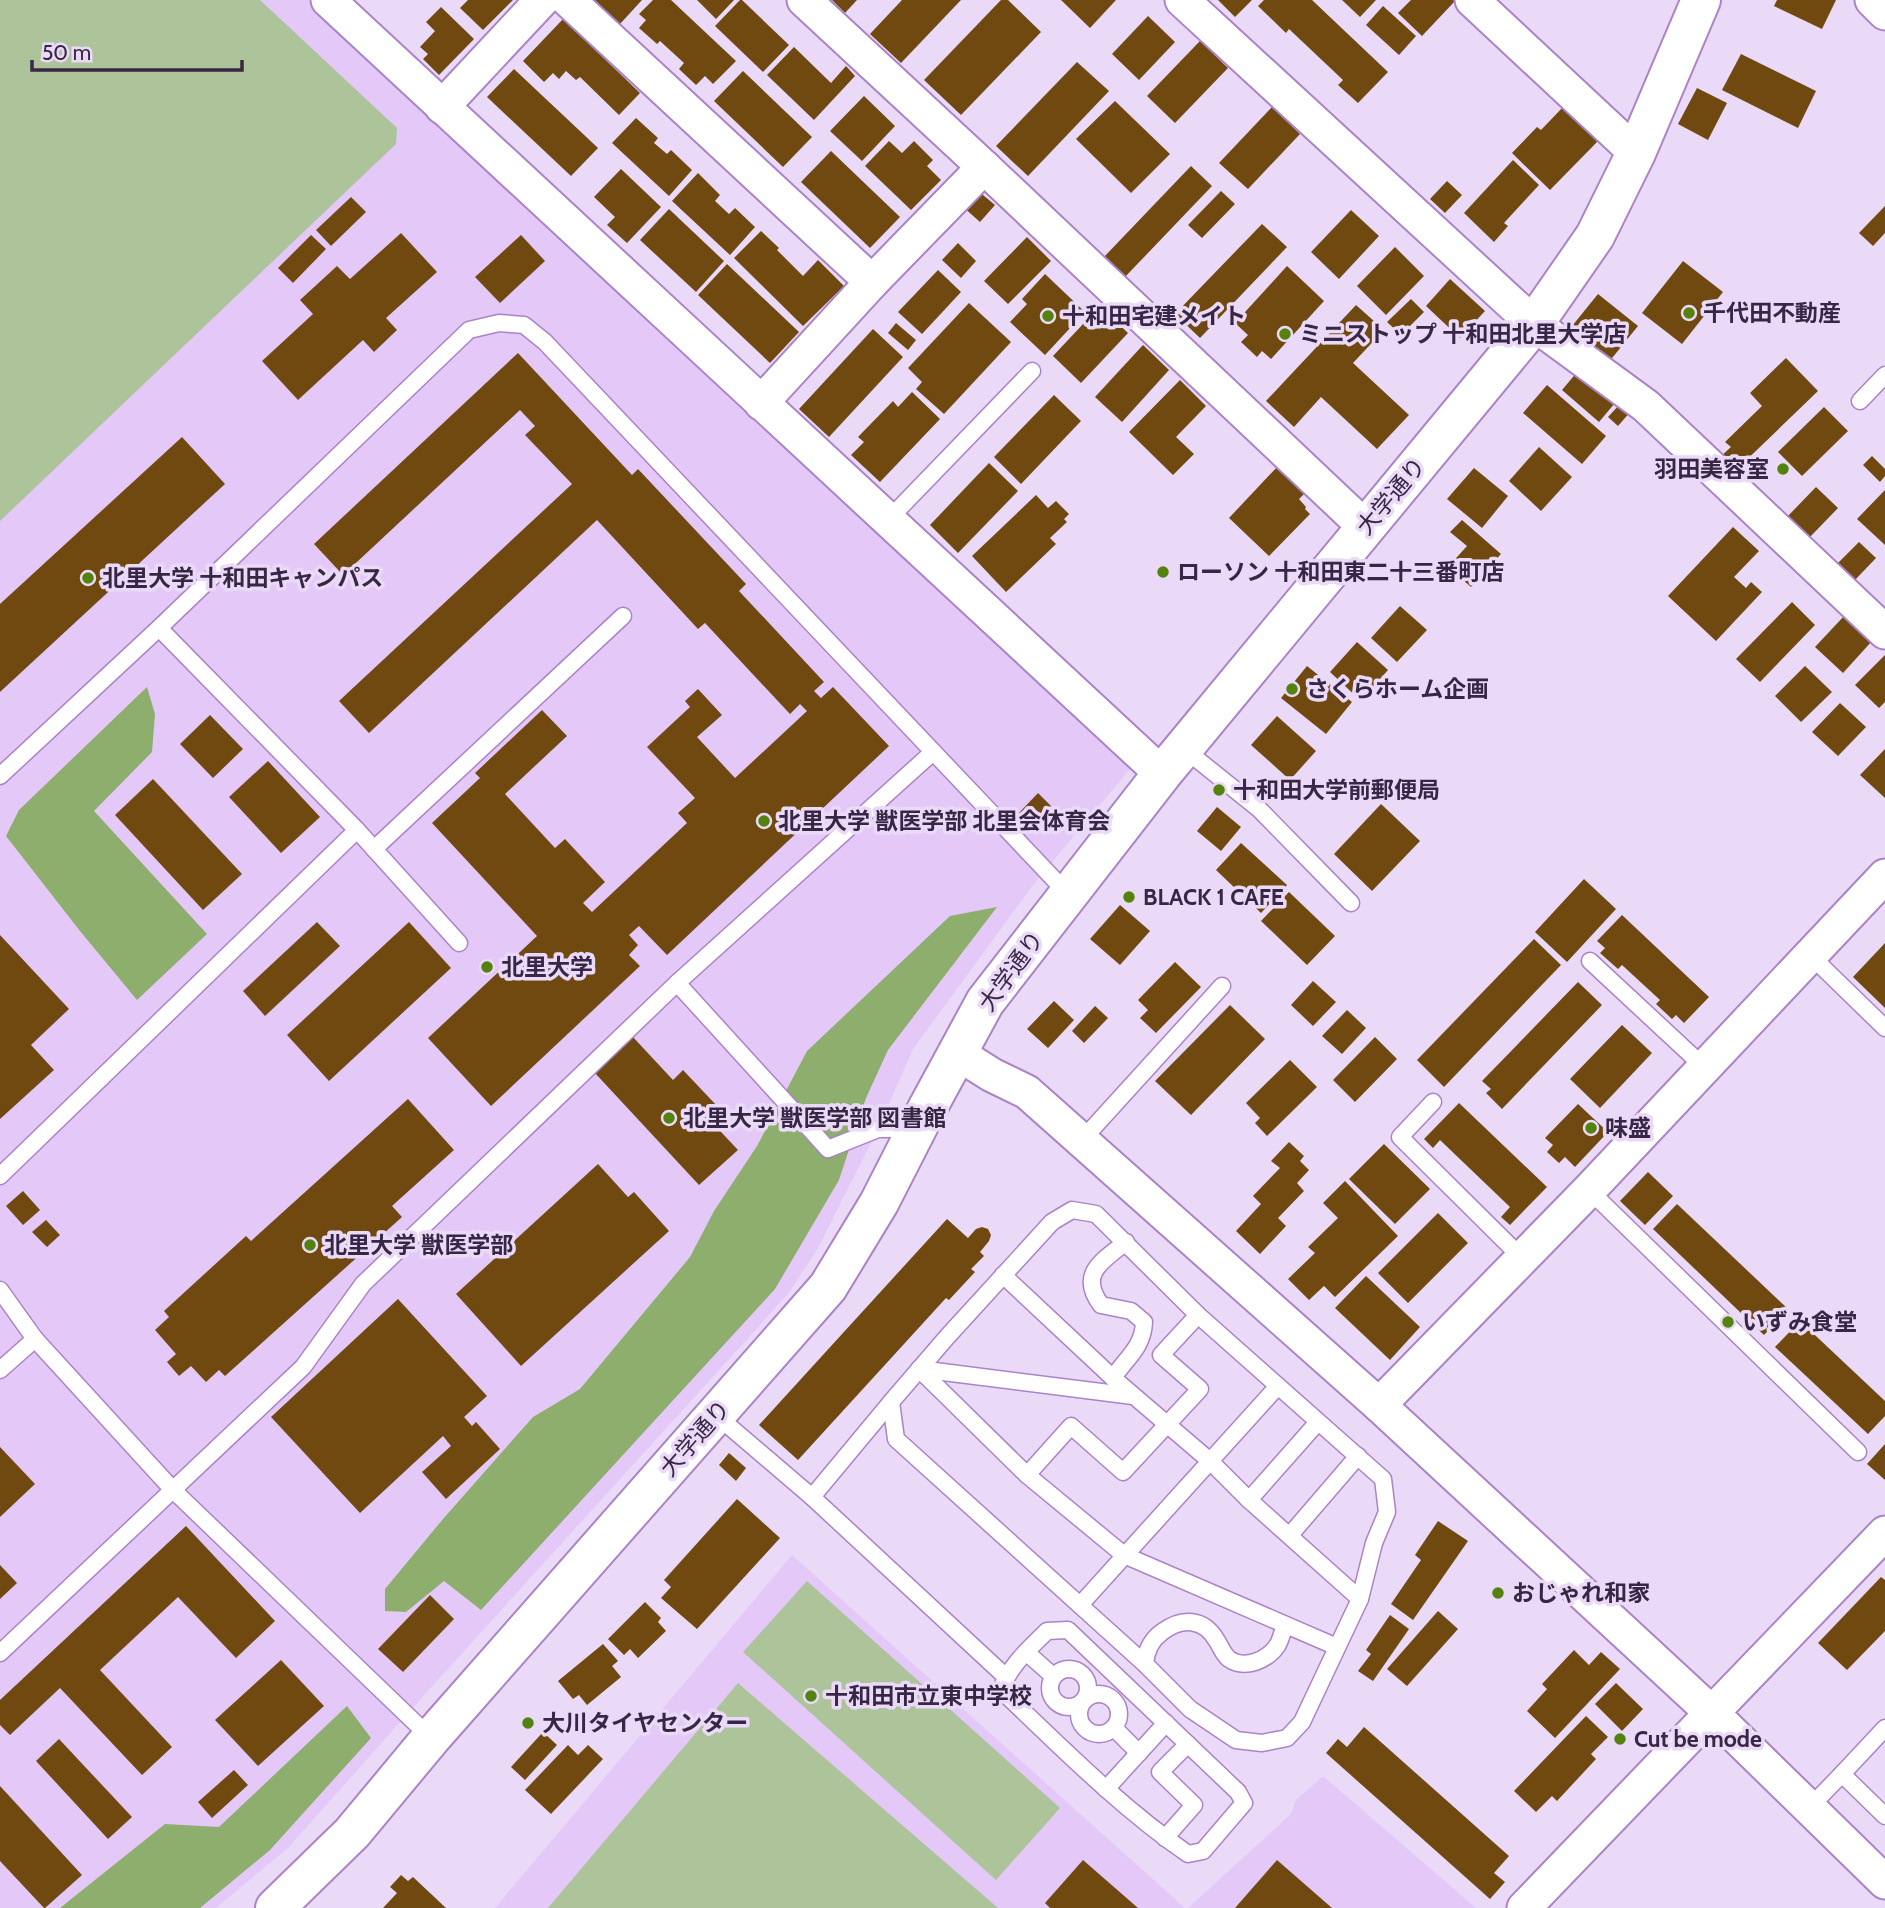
<svg xmlns="http://www.w3.org/2000/svg" width="1885" height="1908" font-family="Cabin,'Noto Sans JP',sans-serif">
  <style>
    .built { fill: #e4c9f8 }
    .green { fill: #adc39a }
    .forest { fill: #8dae6d }
    .building { fill: #704911 }
    .lines { fill: none; stroke-linecap: round; stroke-linejoin: round }
    .service-casing { stroke: #ab83c7; stroke-width: 19 }
    .minor-casing { stroke: #ab83c7; stroke-width: 37 }
    .tertiary-casing { stroke: #ab83c7; stroke-width: 42 }
    .service { stroke: #fff; stroke-width: 16 }
    .minor { stroke: #fff; stroke-width: 33 }
    .tertiary { stroke: #fff; stroke-width: 38 }
    .poi-dot { fill: #54820f; stroke: #eadaf7; stroke-width: 2.5 }
    .labels { text-anchor: middle; dominant-baseline: central; stroke-width: 7; stroke-linejoin: round; paint-order: stroke }
    .poi-label { font-size: 23px; font-weight: bold; fill: #382744; stroke: #eadaf7; text-anchor: start }
    .street-label { font-size: 23px; fill: #382744; stroke: #eadaf7 }
  </style>
  <rect width="100%" height="100%" fill="#eadaf7"/>
  <g class="built">
    <polygon points="0,0 308,0 591,262 1130,769 1033,885 913,1049 878,1129 817,1250 788,1294 426,1693 288,1848 216,1908 0,1908"/>
    <polygon points="792,1555 1185,1908 495,1908"/>
    <polygon points="1323,1776 1476,1908 1188,1908 1291,1814 1296,1800"/>
  </g>
  <g class="green">
    <polygon points="0,0 260,0 397,128 396,144 0,521"/>
    <polygon points="807,1581 1060,1808 996,1880 743,1652"/>
    <polygon points="738,1683 998,1908 548,1908"/>
  </g>
  <g class="forest">
    <polygon points="147,687 155,714 152,752 94,811 207,934 137,1000 80,931 6,836 19,810"/>
    <polygon points="997,907 888,1050 866,1098 839,1180 775,1289 481,1610 444,1581 406,1612 385,1611 385,1589 443,1519 533,1417 580,1389 690,1257 714,1211 757,1146 807,1051 950,916"/>
    <polygon points="347,1706 371,1738 270,1850 200,1908 60,1908 165,1824 219,1827"/>
  </g>
  <g class="building">
    <polygon points="468,0 513,0 483,30 460,8"/>
    <polygon points="594,0 642,0 620,24"/>
    <polygon points="653,0 671,0 736,61 713,84 705,76 696,85 679,69 684,63 660,41 657,44 639,28 646,20 639,14"/>
    <polygon points="697,0 734,0 716,19"/>
    <polygon points="740,0 742,0 789,45 763,72 715,26"/>
    <polygon points="832,0 857,0 845,13"/>
    <polygon points="902,0 961,0 901,63 870,34"/>
    <polygon points="1001,0 1008,0 1041,32 961,115 924,80"/>
    <polygon points="1061,0 1116,0 1090,28"/>
    <polygon points="1218,0 1252,0 1235,17"/>
    <polygon points="1264,0 1312,0 1388,72 1358,103 1338,85 1343,80 1289,29 1286,33 1258,6"/>
    <polygon points="1342,0 1376,0 1360,17"/>
    <polygon points="1411,0 1453,0 1455,1 1422,36 1398,13"/>
    <polygon points="1777,0 1836,0 1822,29 1774,6"/>
    <polygon points="1383,6 1416,36 1399,55 1366,25"/>
    <polygon points="441,7 474,39 439,75 423,59 428,54 420,47 435,31 426,22"/>
    <polygon points="1148,16 1175,42 1139,80 1112,54"/>
    <polygon points="563,19 640,93 619,115 580,77 576,80 566,71 559,79 553,73 544,82 523,61"/>
    <polygon points="1200,41 1228,68 1175,123 1147,96"/>
    <polygon points="794,47 831,83 846,66 855,76 814,120 767,75"/>
    <polygon points="1741,54 1816,91 1798,128 1722,90"/>
    <polygon points="1077,62 1109,91 1028,176 996,146"/>
    <polygon points="514,69 598,148 571,176 487,97"/>
    <polygon points="743,71 812,137 783,167 714,101"/>
    <polygon points="1697,88 1727,103 1708,140 1678,124"/>
    <polygon points="864,96 895,126 862,161 830,131"/>
    <polygon points="1115,101 1170,154 1131,193 1076,139"/>
    <polygon points="1272,107 1300,134 1248,189 1219,163"/>
    <polygon points="1563,107 1598,141 1550,190 1512,153 1537,127 1541,130"/>
    <polygon points="636,118 658,138 654,143 667,154 671,150 692,170 669,196 612,143"/>
    <polygon points="889,141 902,153 914,141 933,160 927,166 941,180 911,210 865,166"/>
    <polygon points="831,151 900,217 870,248 801,182"/>
    <polygon points="1513,160 1539,185 1504,223 1508,226 1494,242 1464,213"/>
    <polygon points="1191,166 1212,186 1125,277 1104,257"/>
    <polygon points="621,169 661,207 627,243 607,225 615,217 594,197"/>
    <polygon points="698,173 720,195 715,201 729,214 735,208 755,227 730,255 672,201"/>
    <polygon points="1447,181 1462,195 1445,213 1430,199"/>
    <polygon points="977,190 995,205 980,222 962,206"/>
    <polygon points="1221,191 1235,204 1202,238 1188,225"/>
    <polygon points="351,197 366,212 331,246 316,230"/>
    <polygon points="1885,206 1885,233 1873,246 1859,233"/>
    <polygon points="669,209 724,261 696,292 640,240"/>
    <polygon points="1351,210 1379,236 1339,279 1311,252"/>
    <polygon points="1262,224 1287,247 1200,338 1175,314"/>
    <polygon points="761,231 779,248 777,250 803,276 818,260 844,286 803,326 734,258"/>
    <polygon points="401,233 437,272 386,318 397,330 374,352 363,340 298,400 262,361 313,314 300,300 337,266 350,279"/>
    <polygon points="311,235 326,249 293,283 278,268"/>
    <polygon points="521,235 545,261 500,303 475,277"/>
    <polygon points="1027,237 1051,261 1008,304 984,281"/>
    <polygon points="958,243 976,261 961,278 942,260"/>
    <polygon points="1395,247 1424,276 1386,315 1357,286"/>
    <polygon points="1683,261 1723,292 1682,344 1642,313"/>
    <polygon points="727,264 799,332 770,363 698,295"/>
    <polygon points="1287,266 1324,301 1271,359 1262,351 1257,357 1241,342 1248,335 1235,323"/>
    <polygon points="938,270 961,292 922,334 898,312"/>
    <polygon points="1045,274 1085,312 1045,355 1010,322 1027,304 1022,299"/>
    <polygon points="1450,279 1485,311 1460,338 1426,306"/>
    <polygon points="1598,294 1638,326 1608,363 1568,331"/>
    <polygon points="1411,299 1424,312 1401,335 1387,322"/>
    <polygon points="969,303 1011,342 944,414 916,389 922,382 908,368"/>
    <polygon points="1356,305 1384,330 1353,363 1409,415 1377,449 1321,397 1294,427 1266,401"/>
    <polygon points="1100,306 1128,333 1081,383 1053,356"/>
    <polygon points="896,323 916,340 908,350 888,333"/>
    <polygon points="873,329 903,357 829,437 799,409"/>
    <polygon points="1143,345 1169,370 1122,422 1095,397"/>
    <polygon points="518,353 632,475 638,469 746,584 739,591 824,682 814,691 821,698 833,687 889,746 667,955 639,926 629,935 638,945 629,955 640,966 491,1106 428,1038 537,936 432,823 480,778 475,773 542,710 567,736 505,794 555,848 565,839 605,882 583,903 592,912 687,823 678,813 695,798 647,747 690,707 685,701 698,689 722,715 697,737 735,778 807,711 800,704 790,714 705,623 698,629 597,520 369,733 339,701 572,484 525,435 535,426 520,410 343,575 314,544"/>
    <polygon points="1786,358 1818,391 1734,472 1720,457 1731,447 1725,442 1762,406 1750,393"/>
    <polygon points="1578,371 1615,403 1599,422 1562,390"/>
    <polygon points="1180,380 1206,406 1176,437 1194,454 1173,475 1129,432"/>
    <polygon points="1547,385 1606,436 1582,464 1523,413"/>
    <polygon points="912,392 940,419 880,482 851,455 864,442 858,437 893,401 898,407"/>
    <polygon points="1054,395 1081,421 1021,484 994,457"/>
    <polygon points="1621,403 1631,411 1618,426 1608,417"/>
    <polygon points="1824,407 1848,431 1802,476 1778,452"/>
    <polygon points="182,437 225,484 0,692 0,604"/>
    <polygon points="1539,447 1572,477 1541,511 1509,481"/>
    <polygon points="1872,456 1885,469 1885,476 1880,482 1863,465"/>
    <polygon points="989,463 1018,491 958,553 930,525"/>
    <polygon points="1278,466 1306,492 1299,499 1306,507 1305,509 1310,514 1269,556 1229,518"/>
    <polygon points="1474,468 1508,496 1482,528 1447,499"/>
    <polygon points="1816,487 1838,508 1809,538 1787,517"/>
    <polygon points="1885,490 1885,545 1857,519"/>
    <polygon points="1036,495 1048,508 1056,501 1069,514 1064,519 1067,522 1050,538 1056,544 1006,592 972,556"/>
    <polygon points="1462,520 1501,554 1471,587 1448,567 1467,546 1450,532"/>
    <polygon points="1733,527 1759,551 1734,577 1746,588 1751,582 1762,592 1716,641 1668,596"/>
    <polygon points="1859,542 1876,558 1854,581 1837,564"/>
    <polygon points="1792,602 1815,625 1760,682 1736,659"/>
    <polygon points="1400,606 1427,630 1397,662 1371,638"/>
    <polygon points="1845,615 1872,641 1843,673 1815,647"/>
    <polygon points="1357,642 1388,670 1361,701 1330,672"/>
    <polygon points="1885,655 1885,702 1879,708 1855,685"/>
    <polygon points="1307,666 1352,702 1326,734 1281,698"/>
    <polygon points="1805,666 1832,692 1801,722 1775,696"/>
    <polygon points="1840,703 1866,727 1838,756 1812,732"/>
    <polygon points="210,715 243,749 213,778 180,744"/>
    <polygon points="1277,716 1316,751 1290,780 1251,745"/>
    <polygon points="1885,749 1885,798 1860,775"/>
    <polygon points="268,761 320,817 281,853 229,797"/>
    <polygon points="153,779 242,874 203,910 115,815"/>
    <polygon points="1038,793 1051,806 1031,827 1018,814"/>
    <polygon points="1381,804 1420,841 1372,891 1334,854"/>
    <polygon points="1217,807 1241,827 1221,851 1197,831"/>
    <polygon points="1241,843 1287,885 1261,913 1216,870"/>
    <polygon points="1584,879 1616,909 1567,962 1535,932"/>
    <polygon points="1289,892 1335,936 1307,965 1261,921"/>
    <polygon points="1120,905 1150,931 1120,965 1090,939"/>
    <polygon points="1622,915 1709,997 1684,1023 1676,1015 1672,1019 1656,1004 1660,1000 1622,965 1618,969 1600,953 1605,948 1597,941"/>
    <polygon points="317,922 340,946 265,1016 243,991"/>
    <polygon points="409,922 451,968 329,1081 287,1035"/>
    <polygon points="0,935 69,1009 31,1045 54,1070 0,1119"/>
    <polygon points="1534,939 1561,965 1444,1087 1417,1060"/>
    <polygon points="1885,943 1885,1008 1853,977"/>
    <polygon points="1175,962 1201,987 1156,1033 1140,1018 1148,1010 1138,1000"/>
    <polygon points="1313,981 1336,1002 1313,1026 1291,1005"/>
    <polygon points="1578,982 1602,1005 1502,1109 1486,1093 1491,1089 1482,1081"/>
    <polygon points="1054,1001 1074,1020 1048,1048 1027,1029"/>
    <polygon points="1230,1005 1265,1039 1191,1115 1155,1081"/>
    <polygon points="1095,1006 1108,1018 1084,1043 1072,1031"/>
    <polygon points="1347,1010 1366,1028 1342,1054 1322,1036"/>
    <polygon points="1622,1025 1652,1053 1600,1108 1570,1079"/>
    <polygon points="632,1036 673,1080 683,1070 718,1107 707,1117 738,1150 699,1185 594,1072"/>
    <polygon points="1375,1037 1397,1059 1355,1102 1333,1080"/>
    <polygon points="1290,1060 1317,1087 1267,1136 1255,1123 1260,1118 1246,1103"/>
    <polygon points="408,1099 454,1150 392,1206 402,1217 225,1376 219,1370 206,1382 191,1366 179,1376 167,1362 176,1354 155,1330 169,1317 164,1311 246,1236 251,1241"/>
    <polygon points="1459,1103 1547,1187 1510,1225 1501,1217 1510,1207 1440,1140 1433,1148 1424,1139"/>
    <polygon points="1578,1104 1608,1132 1575,1167 1565,1157 1559,1163 1547,1152 1553,1145 1545,1138"/>
    <polygon points="1289,1142 1304,1156 1300,1161 1309,1170 1297,1183 1304,1191 1278,1218 1286,1226 1260,1254 1236,1231 1261,1204 1253,1196 1280,1168 1271,1161"/>
    <polygon points="1384,1144 1430,1189 1395,1224 1349,1179"/>
    <polygon points="598,1164 628,1197 634,1192 669,1231 521,1366 456,1294"/>
    <polygon points="1648,1172 1673,1196 1645,1225 1620,1201"/>
    <polygon points="1345,1181 1398,1236 1335,1297 1324,1286 1309,1300 1288,1279 1315,1253 1308,1247 1338,1218 1323,1203"/>
    <polygon points="23,1191 40,1210 23,1225 6,1206"/>
    <polygon points="1677,1204 1788,1309 1764,1335 1653,1229"/>
    <polygon points="1438,1213 1468,1243 1408,1303 1378,1273"/>
    <polygon points="947,1219 968,1238 976,1229 982,1227 988,1229 991,1235 989,1241 980,1252 984,1256 971,1269 975,1272 949,1300 946,1298 798,1460 759,1425"/>
    <polygon points="46,1220 60,1235 47,1247 32,1232"/>
    <polygon points="1366,1276 1420,1327 1390,1360 1335,1308"/>
    <polygon points="398,1299 487,1396 464,1417 472,1426 476,1422 500,1449 446,1499 422,1472 451,1446 443,1436 360,1513 271,1417"/>
    <polygon points="1800,1321 1885,1401 1885,1416 1868,1434 1775,1347"/>
    <polygon points="1885,1444 1885,1480 1867,1464"/>
    <polygon points="0,1447 35,1484 0,1517"/>
    <polygon points="729,1453 746,1468 736,1481 719,1465"/>
    <polygon points="737,1499 780,1538 697,1629 661,1598 671,1587 664,1580"/>
    <polygon points="1438,1521 1468,1541 1413,1620 1391,1604 1421,1560 1415,1555"/>
    <polygon points="186,1526 275,1621 236,1658 178,1597 100,1670 172,1747 142,1775 60,1688 10,1735 0,1725 0,1700"/>
    <polygon points="0,1565 17,1583 0,1599"/>
    <polygon points="1881,1577 1885,1580 1885,1631 1847,1670 1818,1643"/>
    <polygon points="430,1595 454,1619 403,1672 378,1649"/>
    <polygon points="645,1602 661,1618 658,1622 666,1631 638,1658 630,1649 624,1655 608,1639"/>
    <polygon points="1438,1611 1458,1629 1407,1686 1387,1669"/>
    <polygon points="1390,1615 1409,1629 1373,1681 1358,1671 1371,1654 1366,1650"/>
    <polygon points="603,1644 618,1661 612,1666 621,1677 587,1705 579,1695 573,1699 558,1681"/>
    <polygon points="1574,1650 1589,1665 1601,1652 1620,1669 1555,1738 1527,1711 1547,1689 1542,1684"/>
    <polygon points="281,1660 324,1706 258,1766 215,1720"/>
    <polygon points="1616,1683 1643,1709 1622,1731 1595,1704"/>
    <polygon points="1586,1716 1608,1737 1591,1754 1596,1759 1557,1801 1552,1796 1536,1812 1514,1791"/>
    <polygon points="1364,1727 1509,1856 1494,1873 1505,1882 1490,1899 1326,1753 1338,1739 1347,1747"/>
    <polygon points="543,1732 557,1745 525,1780 511,1767"/>
    <polygon points="59,1739 132,1817 108,1839 36,1761"/>
    <polygon points="568,1745 578,1755 588,1745 603,1759 551,1814 525,1790"/>
    <polygon points="234,1770 248,1785 212,1818 198,1802"/>
    <polygon points="0,1786 82,1875 45,1908 44,1908 0,1861"/>
    <polygon points="1083,1860 1138,1908 1050,1908 1045,1903"/>
    <polygon points="1277,1860 1332,1908 1235,1908"/>
    <polygon points="401,1875 408,1881 413,1877 446,1908 383,1908 397,1893 390,1887"/>
  </g>
  <g class="lines">
    <defs>
      <g id="service">
        <polyline points="1860,401 1885,375"/>
        <polyline points="888,520 1032,371"/>
        <polyline points="159,628 357,830 459,943"/>
        <polyline points="1183,748 1259,809 1351,903"/>
        <polyline points="0,776 159,628 469,330 499,323 524,325 545,342 1068,894"/>
        <polyline points="374,849 623,616"/>
        <polyline points="1810,955 1885,1028"/>
        <polyline points="1590,961 1704,1067"/>
        <polyline points="677,983 828,1149 878,1129 914,1129"/>
        <polyline points="1433,1102 1400,1137 1522,1258"/>
        <polyline points="1082,1140 1222,986"/>
        <polyline points="0,1176 357,830"/>
        <polyline points="1589,1190 1858,1452"/>
        <polygon points="1072,1210 1096,1214 1198,1315 1383,1479 1387,1512 1374,1543 1360,1599 1302,1722 1287,1738 1262,1743 1236,1740 1190,1709 1145,1664 896,1439 891,1402 947,1337 1052,1222"/>
        <polyline points="1003,1275 1113,1378 1210,1461 1249,1500 1360,1599"/>
        <polyline points="0,1290 35,1339 0,1370"/>
        <polyline points="35,1339 173,1490 431,1738"/>
        <path d="M1113,1378C1126,1358 1143,1348 1144,1322L1131,1311L1101,1305C1078,1274 1102,1261 1126,1242"/>
        <polyline points="1133,1396 919,1369 1027,1475 1124,1555 1337,1647"/>
        <polyline points="891,1402 812,1497 1006,1677"/>
        <polyline points="716,1415 812,1497"/>
        <polyline points="1027,1475 1071,1426 1123,1472 1200,1389 1161,1355 1198,1315"/>
        <polyline points="1249,1500 1318,1422"/>
        <polyline points="1290,1535 1358,1456"/>
        <polyline points="1080,1605 1278,1386"/>
        <path d="M1068,1630L1238,1792L1244,1803L1203,1851L1188,1854C1120,1807 1061,1747 1001,1690C1009,1666 1029,1649 1047,1631Z"/>
        <polyline points="1026,1652 1053,1676"/>
        <polyline points="0,1653 303,1367 363,1284 677,983 933,752"/>
        <path d="M1145,1664C1146,1651 1151,1640 1162,1632C1182,1617 1204,1618 1217,1641C1221,1647 1223,1654 1229,1659C1245,1670 1267,1660 1277,1646C1281,1640 1282,1632 1285,1625"/>
        <circle cx="1069" cy="1688" r="19"/>
        <circle cx="1099" cy="1714" r="20"/>
        <polyline points="1114,1728 1139,1753"/>
        <polyline points="1842,1774 1885,1728"/>
        <polyline points="1106,1789 1166,1723"/>
        <polyline points="1809,1808 1842,1774 1885,1816"/>
        <polyline points="1165,1838 1194,1805 1160,1772 1188,1744"/>
      </g>
      <g id="minor">
        <polyline points="328,0 1162,774"/>
        <polyline points="568,0 872,282"/>
        <polyline points="804,0 984,167 1365,527"/>
        <polyline points="1182,0 1534,324 1646,406 1885,632"/>
        <polyline points="1472,0 1636,153"/>
        <polyline points="1872,0 1885,13"/>
        <polyline points="442,107 542,0"/>
        <polyline points="761,403 872,282 984,167"/>
        <polyline points="957,1053 992,1075 1027,1092 1379,1405 1713,1714 1885,1882"/>
        <polyline points="1379,1405 1589,1190 1885,876"/>
        <polyline points="1524,1908 1885,1533"/>
      </g>
      <polyline id="tertiary" points="275,1908 352,1833 431,1738 828,1287 879,1203 928,1107 985,1002 1162,774 1534,324 1595,236 1636,153 1701,0"/>
    </defs>
    <use href="#service" class="service-casing"/>
    <use href="#minor" class="minor-casing"/>
    <use href="#tertiary" class="tertiary-casing"/>
    <use href="#service" class="service"/>
    <use href="#minor" class="minor"/>
    <use href="#tertiary" class="tertiary"/>
  </g>
  <g class="poi-dot">
    <circle cx="1689" cy="313" r="7"/>
    <circle cx="1048" cy="316" r="7"/>
    <circle cx="1285" cy="334" r="7"/>
    <circle cx="1783" cy="469" r="7"/>
    <circle cx="1163" cy="572" r="7"/>
    <circle cx="88" cy="578" r="7"/>
    <circle cx="1292" cy="689" r="7"/>
    <circle cx="1219" cy="790" r="7"/>
    <circle cx="764" cy="821" r="7"/>
    <circle cx="1129" cy="897" r="7"/>
    <circle cx="487" cy="967" r="7"/>
    <circle cx="669" cy="1118" r="7"/>
    <circle cx="1591" cy="1128" r="7"/>
    <circle cx="310" cy="1245" r="7"/>
    <circle cx="1728" cy="1322" r="7"/>
    <circle cx="1498" cy="1593" r="7"/>
    <circle cx="811" cy="1696" r="7"/>
    <circle cx="528" cy="1723" r="7"/>
    <circle cx="1620" cy="1739" r="7"/>
  </g>
  <g class="labels">
    <g class="poi-label">
      <text x="1703" y="313">千代田不動産</text>
      <text x="1062" y="316">十和田宅建メイト</text>
      <text x="1299" y="334">ミニストップ 十和田北里大学店</text>
      <text x="1769" y="469" text-anchor="end">羽田美容室</text>
      <text x="1177" y="572">ローソン 十和田東二十三番町店</text>
      <text x="102" y="578">北里大学 十和田キャンパス</text>
      <text x="1306" y="689">さくらホーム企画</text>
      <text x="1233" y="790">十和田大学前郵便局</text>
      <text x="778" y="821">北里大学 獣医学部 北里会体育会</text>
      <text x="1143" y="897">BLACK 1 CAFE</text>
      <text x="501" y="967">北里大学</text>
      <text x="683" y="1118">北里大学 獣医学部 図書館</text>
      <text x="1605" y="1128">味盛</text>
      <text x="324" y="1245">北里大学 獣医学部</text>
      <text x="1742" y="1322">いずみ食堂</text>
      <text x="1512" y="1593">おじゃれ和家</text>
      <text x="825" y="1696">十和田市立東中学校</text>
      <text x="542" y="1723">大川タイヤセンター</text>
      <text x="1634" y="1739">Cut be mode</text>
    </g>
    <g class="street-label">
      <text transform="translate(1391 496) rotate(-50)">大学通り</text>
      <text transform="translate(1011 971) rotate(-54)">大学通り</text>
      <text transform="translate(695 1438) rotate(-49)">大学通り</text>
    </g>
  </g>
  <path d="M32 60v10h210v-10" fill="none" stroke="#382744" stroke-width="3.5"/>
  <text x="42" y="60" font-size="21" fill="#382744" stroke="#eadaf7" stroke-width="5" paint-order="stroke">50 m</text>
</svg>
